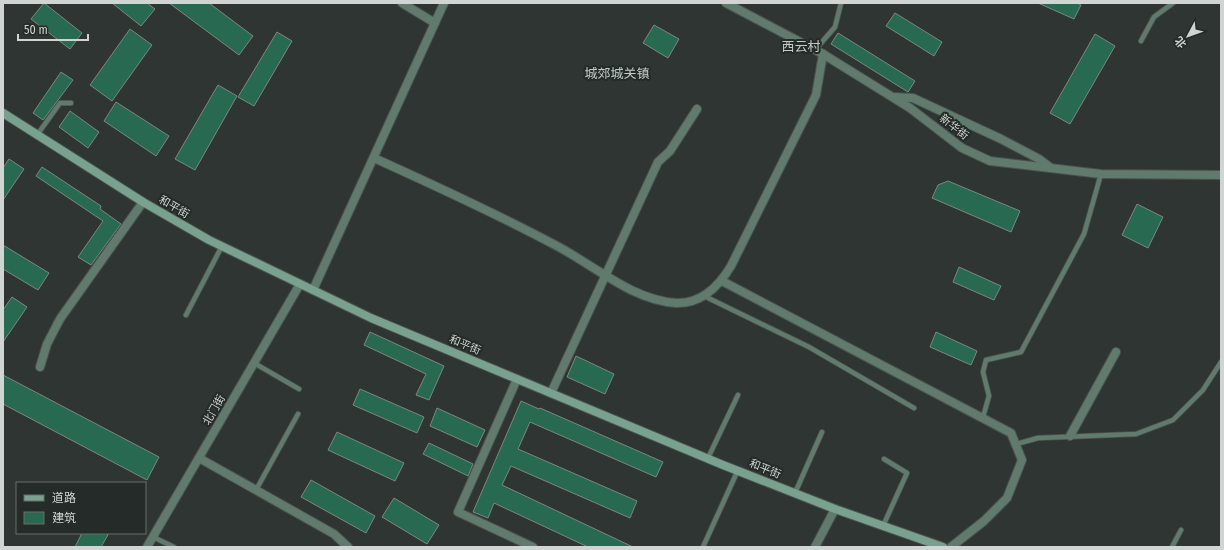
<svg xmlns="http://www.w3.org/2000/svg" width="1224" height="550" font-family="'Fira Sans Condensed','Noto Sans SC',sans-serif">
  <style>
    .building { fill: #286951; stroke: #7e8682 }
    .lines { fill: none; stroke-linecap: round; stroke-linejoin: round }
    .service-casing { stroke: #4b524f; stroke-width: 6 }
    .minor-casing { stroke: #4b524f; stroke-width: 10 }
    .tertiary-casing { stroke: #4b524f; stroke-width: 10 }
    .secondary-casing { stroke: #4b524f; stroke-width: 10 }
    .service { stroke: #607a6e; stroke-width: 4.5 }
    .minor { stroke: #607a6e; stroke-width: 8 }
    .tertiary { stroke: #607a6e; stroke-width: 8 }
    .secondary { stroke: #78a28f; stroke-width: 8 }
    .labels { text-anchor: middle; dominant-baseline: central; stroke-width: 4; stroke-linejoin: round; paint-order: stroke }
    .street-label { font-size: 11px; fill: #d0d4d2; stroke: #242b28 }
    .quarter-label { font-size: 13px; fill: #c3ccc8; stroke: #242b28 }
  </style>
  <rect width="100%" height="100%" fill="#2e3532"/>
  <g class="building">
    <polygon points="44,3 82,33 70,49 31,19"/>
    <polygon points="112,3 147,3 155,9 141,26"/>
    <polygon points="169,3 209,3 253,36 239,55"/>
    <polygon points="1038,3 1077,3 1081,5 1074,19"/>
    <polygon points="895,13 942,42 934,56 886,26"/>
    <polygon points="654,25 679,39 668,58 643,43"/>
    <polygon points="130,29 152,45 112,101 90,85"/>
    <polygon points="277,32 292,41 254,106 238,97"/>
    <polygon points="838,33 915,81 908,92 831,44"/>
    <polygon points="1095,34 1115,46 1070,124 1050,113"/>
    <polygon points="61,72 73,80 43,120 33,113"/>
    <polygon points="218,85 237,96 195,170 175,159"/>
    <polygon points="116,102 169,136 156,156 104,121"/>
    <polygon points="70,111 99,132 88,148 59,127"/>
    <polygon points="9,159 24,169 3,200 3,168"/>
    <polygon points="42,167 101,206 100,209 121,224 91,265 78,257 103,221 36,176"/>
    <polygon points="948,181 1020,211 1011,232 932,198 938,185"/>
    <polygon points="1137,204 1163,217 1148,248 1122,235"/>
    <polygon points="3,245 49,273 38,290 3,269"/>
    <polygon points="959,267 1001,286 994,300 953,282"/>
    <polygon points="12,297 27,307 3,342 3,310"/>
    <polygon points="370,332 444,366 429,400 416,395 426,374 364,345"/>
    <polygon points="936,332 977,351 971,365 930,347"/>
    <polygon points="576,356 614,374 605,394 567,377"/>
    <polygon points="3,375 159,457 147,480 3,404"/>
    <polygon points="360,389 424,417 417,433 353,405"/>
    <polygon points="521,401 539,409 540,408 663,462 656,477 530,422 518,449 637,501 630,518 511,466 502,485 633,547 588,547 494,503 488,518 473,512"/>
    <polygon points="437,408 485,430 477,447 430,426"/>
    <polygon points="337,432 404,463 395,481 328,450"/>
    <polygon points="429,443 473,464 468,476 423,454"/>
    <polygon points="311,480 375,516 366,533 301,497"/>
    <polygon points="394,498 439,525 427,544 382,517"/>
    <polygon points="82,533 109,533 101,547 75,547"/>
  </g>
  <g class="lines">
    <defs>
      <g id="service">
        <polyline points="1141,41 1154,17 1173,3"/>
        <polyline points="815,50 835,27 841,3"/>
        <polyline points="37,135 60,103 71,103"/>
        <polyline points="704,296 809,347 914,408"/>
        <polyline points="186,315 222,246"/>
        <polyline points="254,363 299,389"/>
        <polyline points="983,417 989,396 983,372 986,360 1021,352 1084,234 1101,174"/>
        <polyline points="1016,444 1038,438 1136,434 1173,420 1203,390 1221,362"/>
        <polyline points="708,458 738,395"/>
        <polyline points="256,490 298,414"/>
        <polyline points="795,493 822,432"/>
        <polyline points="883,526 907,473 884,459"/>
        <polyline points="153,537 174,547"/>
        <polyline points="703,547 738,470"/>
        <polyline points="1172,547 1181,530"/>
      </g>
      <g id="minor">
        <polyline points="402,3 435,23"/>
        <polyline points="894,97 913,98 1001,139 1039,159 1051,168"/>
        <path d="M374,158C436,186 497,214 557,246C595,266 632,300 676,303C702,304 719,286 731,266L816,95L823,54"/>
        <polyline points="722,281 1011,433 1022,460 1007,498 984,521 951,547"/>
        <polyline points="313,290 444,3"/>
        <polyline points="40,367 47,344 60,319 143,202"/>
        <polyline points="517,379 458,512 533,547"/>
        <polyline points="551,393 658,162 670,151 697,109"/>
        <polyline points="1070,436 1116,352"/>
        <polyline points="199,458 334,534 348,547"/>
        <polyline points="815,547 835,509"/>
      </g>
      <g id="tertiary">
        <polyline points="726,3 823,54 910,108 962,148 990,161 1101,174 1221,175"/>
        <polyline points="147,547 300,284"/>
      </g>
      <polyline id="secondary" points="3,113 143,202 209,240 371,318 723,465 835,509 943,547"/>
    </defs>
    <use href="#service" class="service-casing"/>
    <use href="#minor" class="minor-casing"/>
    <use href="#tertiary" class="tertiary-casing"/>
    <use href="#secondary" class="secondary-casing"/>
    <use href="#service" class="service"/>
    <use href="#minor" class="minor"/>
    <use href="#tertiary" class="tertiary"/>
    <use href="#secondary" class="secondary"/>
  </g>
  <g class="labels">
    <g class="street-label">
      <text transform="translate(954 127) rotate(38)">新华街</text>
      <text transform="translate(174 207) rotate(30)">和平街</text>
      <text transform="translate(465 345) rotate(23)">和平街</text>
      <text transform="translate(214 410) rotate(-60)">北门街</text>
      <text transform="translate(765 469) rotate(22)">和平街</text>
    </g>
    <g class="quarter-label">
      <text x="801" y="46">西云村</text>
      <text x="617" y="73">城郊城关镇</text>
    </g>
  </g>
  <rect width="1224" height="550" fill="none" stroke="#d0d4d2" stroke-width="8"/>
  <rect x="16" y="482" width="130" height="52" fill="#242b28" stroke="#696f6c"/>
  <rect x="24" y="495" width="20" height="6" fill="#78a28f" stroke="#696f6c"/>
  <text x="52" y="502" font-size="12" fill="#d0d4d2">道路</text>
  <rect x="24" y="512" width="20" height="12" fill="#286951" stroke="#696f6c"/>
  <text x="52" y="522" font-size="12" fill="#d0d4d2">建筑</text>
  <g transform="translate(1188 36) rotate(229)" stroke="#242b28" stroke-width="3" paint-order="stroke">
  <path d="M0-3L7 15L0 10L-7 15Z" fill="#d0d4d2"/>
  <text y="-6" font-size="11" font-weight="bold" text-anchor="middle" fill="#d0d4d2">北</text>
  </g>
  <path d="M18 34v6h70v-6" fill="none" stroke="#d0d4d2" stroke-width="2"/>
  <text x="24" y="34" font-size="12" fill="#d0d4d2" stroke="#242b28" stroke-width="3" paint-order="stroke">50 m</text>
</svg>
